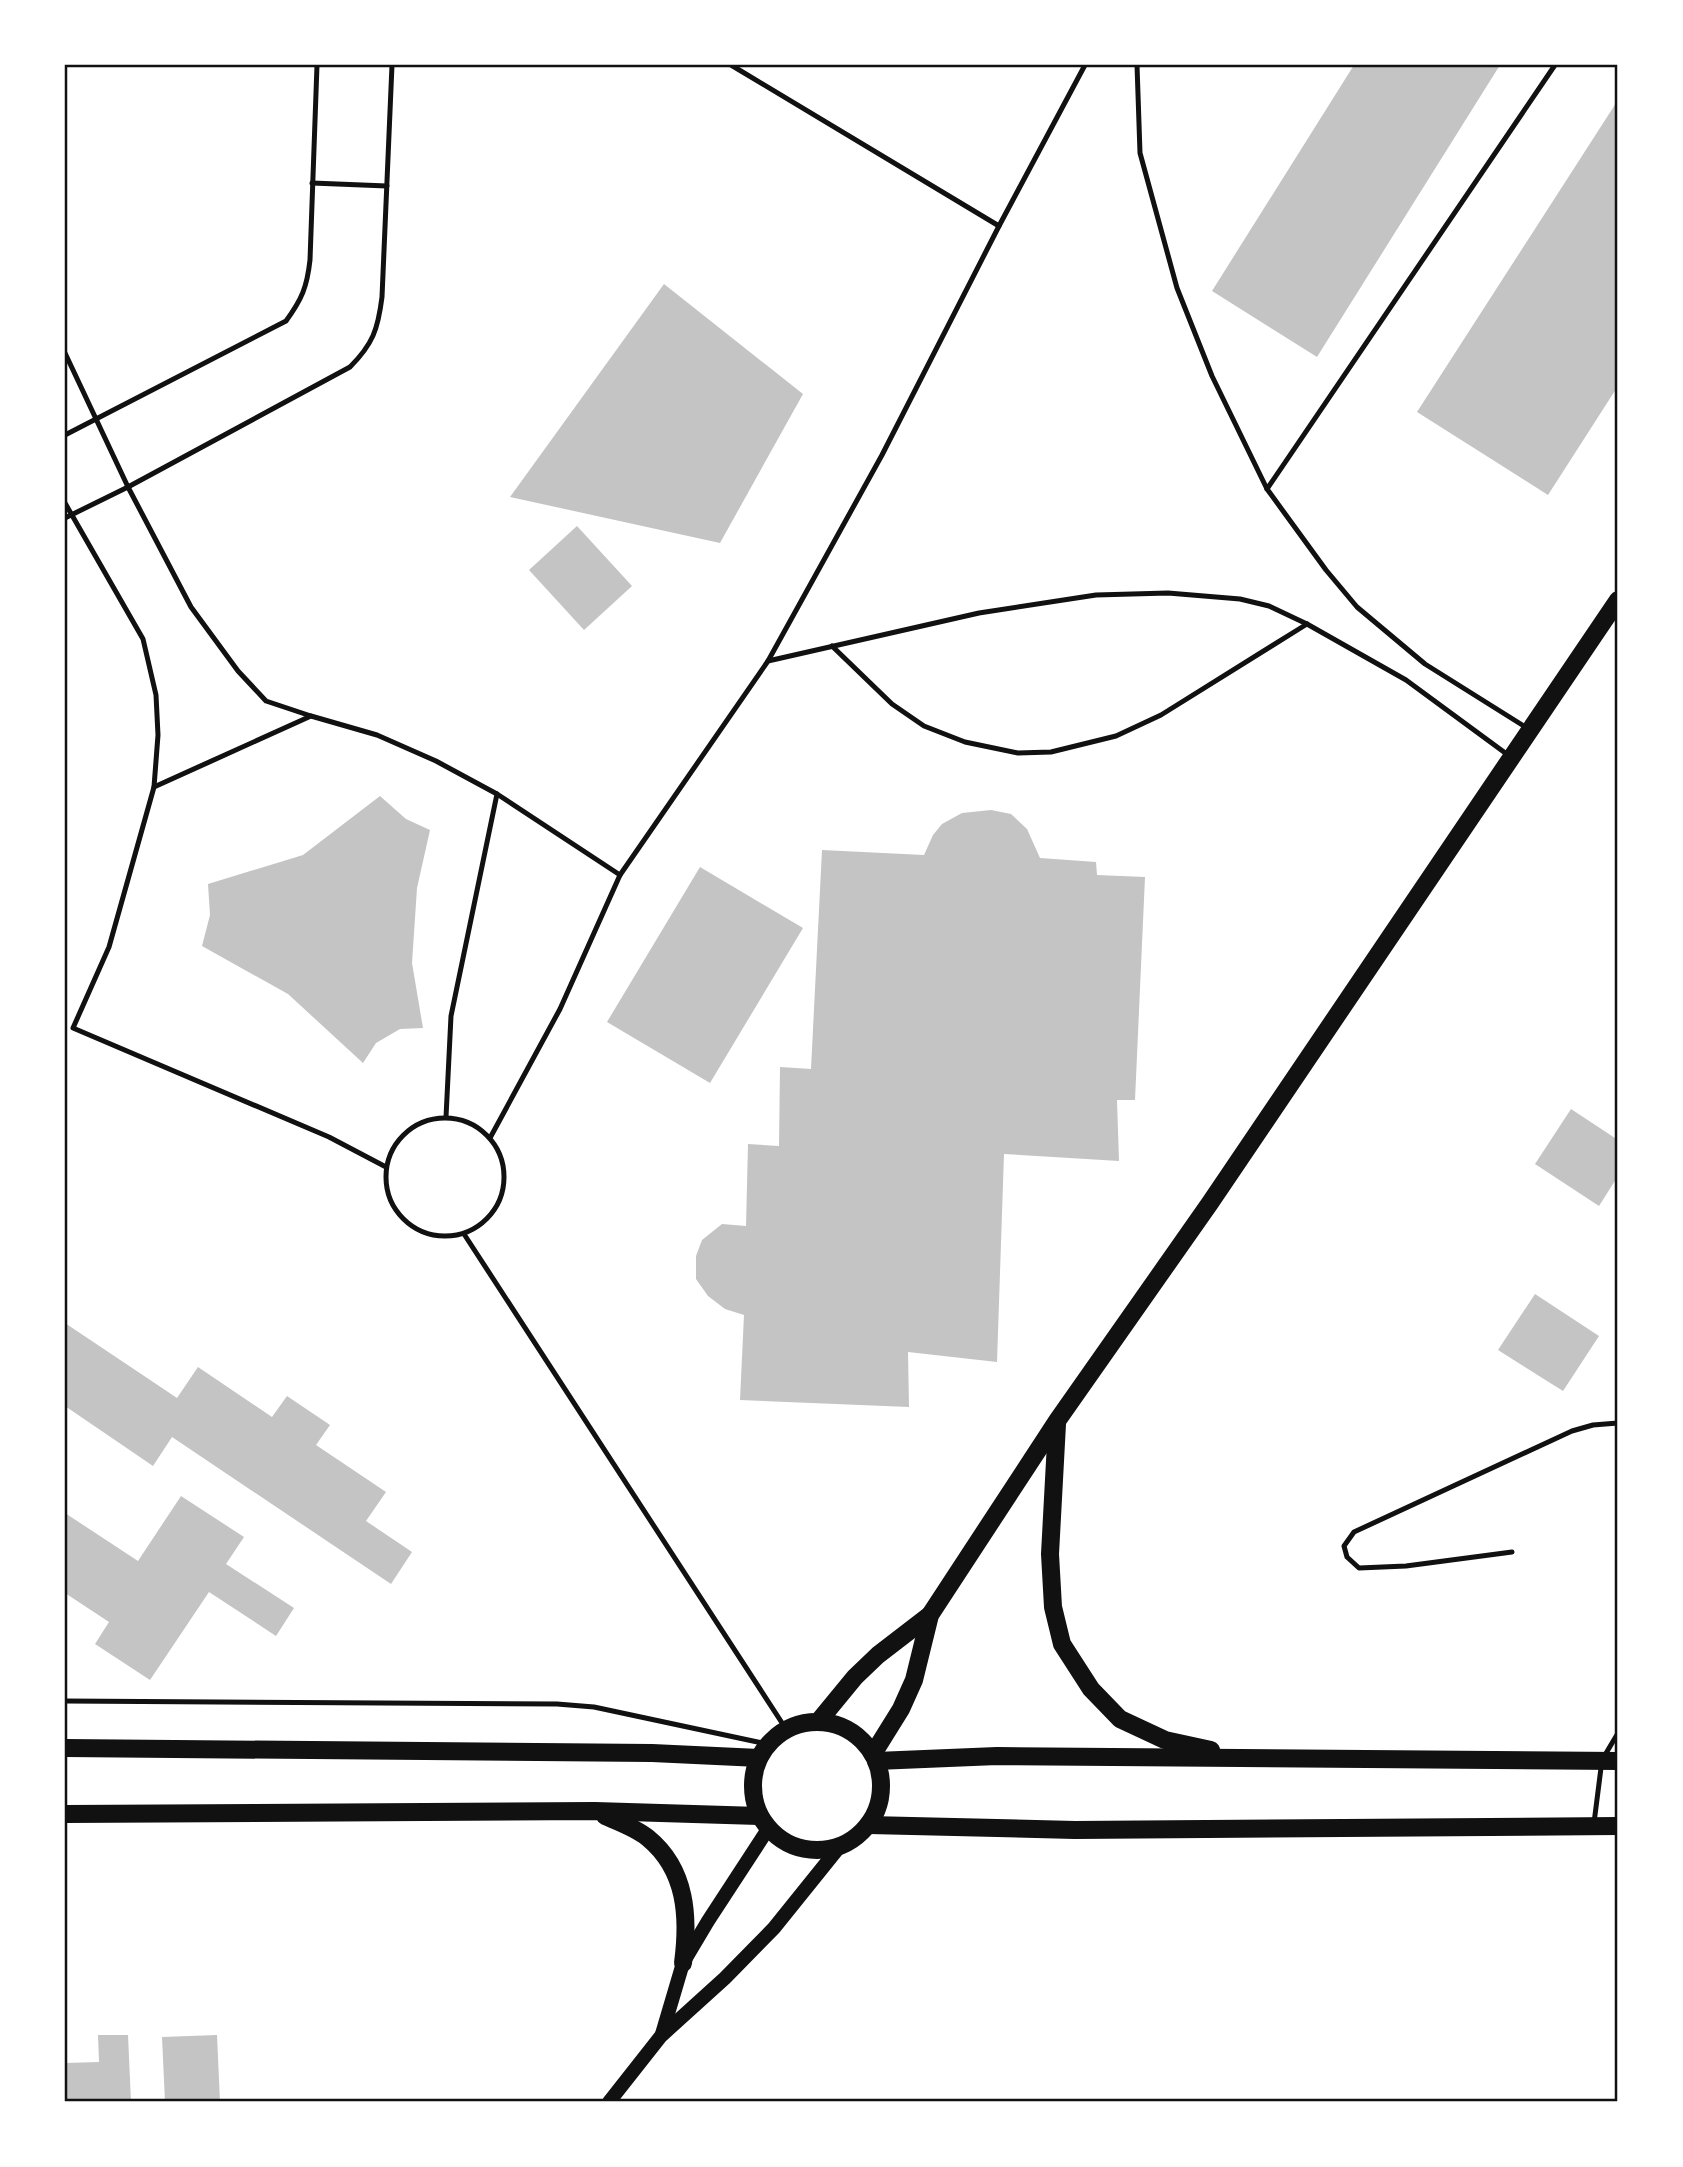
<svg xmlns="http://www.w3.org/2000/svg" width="1683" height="2167" font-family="'Sofia Sans Condensed',sans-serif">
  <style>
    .building { fill: #c4c4c4 }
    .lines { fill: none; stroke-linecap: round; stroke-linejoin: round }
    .service { stroke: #111; stroke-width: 5 }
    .secondary { stroke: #111; stroke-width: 14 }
    .primary { stroke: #111; stroke-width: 18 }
    .neatline { fill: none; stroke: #111; stroke-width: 2.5 }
  </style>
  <rect width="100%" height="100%" fill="#fff"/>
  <g class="building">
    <polygon points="1354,65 1500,65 1317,357 1212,291"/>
    <polygon points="1618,100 1618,386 1548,495 1417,412"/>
    <polygon points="664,284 803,394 720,543 510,497"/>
    <polygon points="577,526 632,586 584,630 529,570"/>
    <polygon points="380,796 406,819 430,830 417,888 412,963 423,1028 400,1029 376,1043 363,1063 288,994 202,946 210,915 208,884 303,855"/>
    <polygon points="991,810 1011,814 1027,829 1040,858 1096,862 1097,875 1145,877 1135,1100 1117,1100 1119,1161 1004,1154 997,1362 908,1352 909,1407 740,1400 744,1315 725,1309 708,1296 696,1279 696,1256 702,1240 722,1224 746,1226 748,1144 779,1146 780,1067 811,1069 822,850 924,855 933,835 942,824 962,813"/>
    <polygon points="700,867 803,928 710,1083 607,1022"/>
    <polygon points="1571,1109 1618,1140 1618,1176 1599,1206 1535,1164"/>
    <polygon points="1535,1294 1599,1336 1563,1391 1498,1350"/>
    <polygon points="65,1323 177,1398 198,1367 272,1417 287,1396 330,1425 316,1445 386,1492 366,1521 412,1552 391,1584 172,1437 153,1466 65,1406"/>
    <polygon points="181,1496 244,1537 226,1564 294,1608 276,1636 209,1592 150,1680 95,1644 109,1622 65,1593 65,1513 138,1561"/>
    <polygon points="98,2035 128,2035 131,2102 65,2101 65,2063 99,2062"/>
    <polygon points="217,2035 220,2102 165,2102 162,2037"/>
  </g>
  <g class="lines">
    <g class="service">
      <polyline points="731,65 999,226"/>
      <polyline points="1137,65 1140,153 1177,288 1212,376 1267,489 1326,570 1357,607 1425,664 1527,728"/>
      <polyline points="312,183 387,186"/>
      <polyline points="65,353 128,487 191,607 238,671 266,701 311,716"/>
      <path d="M65,435L286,321C302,299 307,287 310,260L317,65"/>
      <polyline points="1267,489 1555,65"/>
      <polyline points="65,503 143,639 156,695 158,735 154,787"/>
      <path d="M65,518L128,487L350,367C373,344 378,329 382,297L392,65"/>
      <polyline points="832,646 892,704 924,726 965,742 1018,753 1051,752 1116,736 1161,715 1307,624"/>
      <polyline points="768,661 882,455 999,226 1085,65"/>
      <polyline points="497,794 620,875"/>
      <circle cx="445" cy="1177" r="59"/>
      <polyline points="490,1138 560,1009 620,875 768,661 979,613 1096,595 1168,593 1240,599 1269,606 1307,624 1406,680 1508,755"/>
      <polyline points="386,1167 329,1137 73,1028 109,947 154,787 311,716 377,735 436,761 497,794 451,1016 446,1117"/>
      <polyline points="464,1234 786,1729"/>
      <polyline points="1512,1552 1406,1566 1359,1568 1347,1557 1344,1546 1354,1532 1572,1431 1593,1425 1618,1423"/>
      <polyline points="65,1701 557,1704 594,1707 767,1744"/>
      <polyline points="1594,1823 1602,1760 1618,1733"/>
    </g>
    <g class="secondary">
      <polyline points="662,2034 683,1963 708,1921 768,1829"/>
      <polyline points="609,2102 661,2036 725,1978 774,1928 840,1846"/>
    </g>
    <g class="primary">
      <polyline points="1057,1424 1050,1554 1053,1607 1062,1644 1091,1689 1120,1719 1165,1740 1211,1750"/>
      <polyline points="818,1722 855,1677 878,1655 930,1615"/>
      <circle cx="817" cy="1786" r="64"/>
      <polyline points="65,1748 652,1753 759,1758"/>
      <polyline points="873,1754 901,1709 914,1680 930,1615 1057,1421 1210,1203 1618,600"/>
      <polyline points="876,1761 997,1756 1618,1761"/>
      <polyline points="65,1814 595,1811 759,1816"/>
      <path d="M605,1816C619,1822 636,1828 648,1838C687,1870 689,1918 683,1963"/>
      <polyline points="869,1825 1075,1830 1618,1826"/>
    </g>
  </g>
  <rect width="1683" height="2167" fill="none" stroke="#ffffff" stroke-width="133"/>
  <rect x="66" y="66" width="1550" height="2034" class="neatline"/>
</svg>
